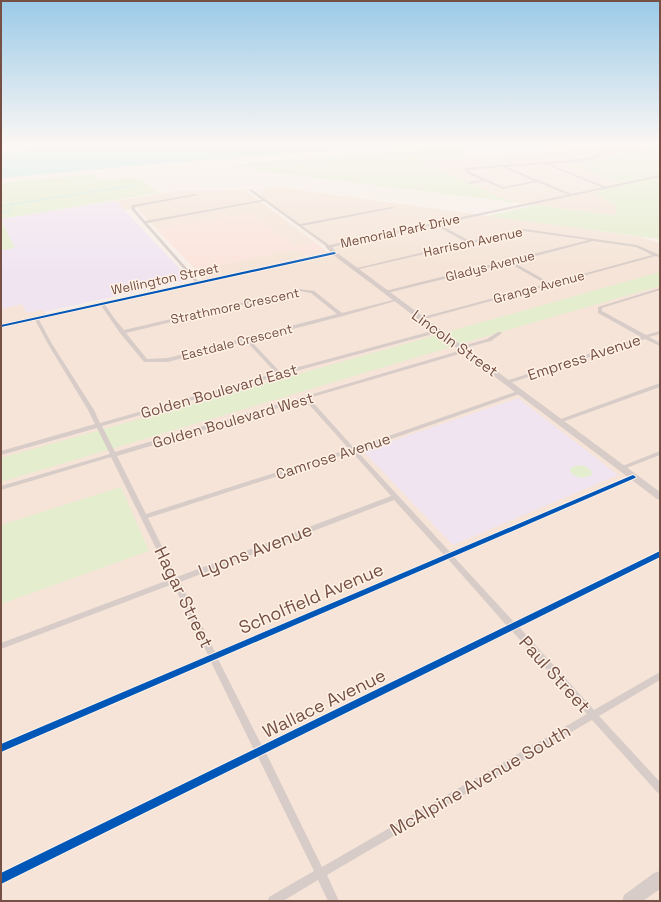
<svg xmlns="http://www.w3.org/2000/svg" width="661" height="902" font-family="'Space Grotesk',sans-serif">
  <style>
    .residential { fill: #f5e4d7 }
    .commercial { fill: #fbe3db }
    .education { fill: #f0e4f1 }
    .green { fill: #e5edcf }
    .water { fill: #c7eae8 }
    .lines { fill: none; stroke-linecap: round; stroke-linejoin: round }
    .stream { stroke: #c7eae8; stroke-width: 1 }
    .minor { fill: #d8ccc8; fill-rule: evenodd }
    .tertiary { fill: #d8ccc8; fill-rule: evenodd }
    .secondary { fill: #d8ccc8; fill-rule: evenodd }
    .cycleway-casing { stroke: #fff2e7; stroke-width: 2 }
    .cycleway { fill: #0057b8; fill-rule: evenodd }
    .labels { text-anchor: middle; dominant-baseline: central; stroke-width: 3; stroke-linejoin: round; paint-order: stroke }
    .far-street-label { font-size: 13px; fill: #765045; stroke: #fff2e7 }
    .street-label { font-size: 15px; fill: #765045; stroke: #fff2e7 }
    .near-street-label { font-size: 18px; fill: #765045; stroke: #fff2e7 }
  </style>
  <rect width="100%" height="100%" fill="#f7eee6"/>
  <g class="residential">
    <polygon points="628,145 656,145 660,147 572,164 625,185 593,192 615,205 618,216 521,203 499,197 421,162"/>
    <polygon points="278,187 641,237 660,244 660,901 1,901 1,308 23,304 43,310 48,316 333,253 253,192"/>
    <polygon points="245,190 316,243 295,247 251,213 156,229 137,208 125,210 116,201 177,191"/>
    <polygon points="297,249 306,256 202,280 196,270"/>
  </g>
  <polygon class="commercial" points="251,213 295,247 316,243 327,252 306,256 297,249 196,270 156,229"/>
  <g class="education">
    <polygon points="116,201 190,280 44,312 42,310 27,313 22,304 1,309 1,250 14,247 1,219"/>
    <polygon points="518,398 618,475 453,545 363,451"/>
  </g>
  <g class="green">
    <polygon points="459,147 469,157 422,162 499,197 521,203 259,171 242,163"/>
    <polygon points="660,147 660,239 488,216 536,205 617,216 615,205 592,192 624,185 571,164"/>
    <polygon points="95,174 99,180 132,178 143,181 158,193 1,219 1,183"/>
    <polygon points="1,220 15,248 1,250"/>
    <polygon points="660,272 660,286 511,329 1,482 1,458"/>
    <path d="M578,465L585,466L591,470L592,475C582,479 578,479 570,472V468Z"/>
    <polygon points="121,487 149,551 1,604 1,525"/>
  </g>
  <polygon class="water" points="88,145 407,145 152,164 1,178 1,153"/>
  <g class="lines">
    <g class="stream">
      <polyline points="657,145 660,146"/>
      <polyline points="1,148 34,145"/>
      <polyline points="237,166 520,145"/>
      <polyline points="1,206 136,185"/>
      <polyline points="1,214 9,211 13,205"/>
    </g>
    <g class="minor">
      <path d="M599,154L600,156C587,164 563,162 548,164L607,187L608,188L606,189L545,164L506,167L572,194L573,195L571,196L537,182L503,189L485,181L469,184V182L482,180L466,173L464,169L466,168L582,159L593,157ZM503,167L534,181L503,187L468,171V170Z"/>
      <polygon points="251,189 300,224 392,207 394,208 302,226 329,245 330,246 328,247 264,201 147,223 199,282 199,284 197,284 131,209 131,206 133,205 196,194 198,195 135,207 135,209 145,221 262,200 250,191 249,190"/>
      <path d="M435,223H437L470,241L524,229L637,245L660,255V258L656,256L421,320H419V318L546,284L509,263L387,293L385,292V291L589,240L524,231L355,270L353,269L466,242L435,225ZM593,241L636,247L652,255L550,283L513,262Z"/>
      <polygon points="660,288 660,290 602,308 602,311 646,335 660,331 660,334 649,337 660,343 660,346 645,339 510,383 508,384 505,382 506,381 641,337 598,313 598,307"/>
      <path d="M300,289L314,291L342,313L397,299L399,300L343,316L250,340L280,372L436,330H440V332L281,375L102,426L115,452L462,350H466V352L309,398L354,448L518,391H522L523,392L522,393L357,451L450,552L631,476H635L636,477L635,478L454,557L514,622L660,551V557L519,627L594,710L660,672V680L599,716L660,782V794L657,792L592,720L327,875L339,901H328L318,880L283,901H268L269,897L314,871L258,757L1,884V873L254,750L211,662L1,752V744L208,655L173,584L1,649V643L171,579L111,457L1,490V486L110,454L97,428L1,455V451L95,424L88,410L48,344L34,318L36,317L38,318L52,344L94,410L100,423L276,373L246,341L168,362H144L120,333L100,304V303H104L114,318L124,330ZM300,291L311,293L337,314L168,358L147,359L126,333ZM305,400L349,449L146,514L117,456ZM352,452L391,496L177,577L148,518ZM394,500L444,555L215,652L180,582ZM448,559L507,626L262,746L218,659ZM512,631L587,714L322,867L266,753Z"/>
      <polygon points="498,332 500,332 502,333 491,341 461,349 459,348 459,347 487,339"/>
      <polygon points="660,383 660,387 562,422 560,423 557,421 558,420"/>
      <polygon points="660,451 660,455 624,469 622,470 619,468 620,467"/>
    </g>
    <polygon class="tertiary" points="334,251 337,253 336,254 1,328 1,324"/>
    <g class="secondary">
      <polygon points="660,175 660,177 332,247 336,252 660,492 660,500 657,499 332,254 325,246"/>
      <polygon points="660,871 660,889 643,901 622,901 624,895 654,873"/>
    </g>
    <defs>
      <g id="cycleway">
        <polygon points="334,252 336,253 335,254 1,327 1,325"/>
        <polygon points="633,475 636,477 635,478 1,752 1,744"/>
        <polygon points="660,551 660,557 1,884 1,873"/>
      </g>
    </defs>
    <use href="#cycleway" class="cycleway-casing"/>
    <use href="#cycleway" class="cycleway"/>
  </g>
  <linearGradient id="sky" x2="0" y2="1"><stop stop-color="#9bcae8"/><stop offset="0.53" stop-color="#fbf7f4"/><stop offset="1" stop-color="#fbf7f4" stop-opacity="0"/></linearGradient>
  <rect width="661" height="272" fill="url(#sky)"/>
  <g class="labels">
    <g class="far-street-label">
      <text transform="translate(400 231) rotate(-12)">Memorial Park Drive</text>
      <text transform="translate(473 242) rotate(-12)">Harrison Avenue</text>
      <text transform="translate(490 266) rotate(-14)">Gladys Avenue</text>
      <text transform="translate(165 279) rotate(-12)">Wellington Street</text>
      <text transform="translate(539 287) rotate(-15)">Grange Avenue</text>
      <text transform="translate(235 306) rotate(-12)">Strathmore Crescent</text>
      <text transform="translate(237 342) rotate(-14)">Eastdale Crescent</text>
    </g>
    <g class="street-label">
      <text transform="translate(455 343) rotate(36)">Lincoln Street</text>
      <text transform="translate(584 357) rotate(-18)">Empress Avenue</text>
      <text transform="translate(219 391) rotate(-16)">Golden Boulevard East</text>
      <text transform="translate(233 420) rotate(-16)">Golden Boulevard West</text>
      <text transform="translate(333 456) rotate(-18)">Camrose Avenue</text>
    </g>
    <g class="near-street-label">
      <text transform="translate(255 550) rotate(-21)">Lyons Avenue</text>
      <text transform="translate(184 597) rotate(64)">Hagar Street</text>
      <text transform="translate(311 598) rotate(-23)">Scholfield Avenue</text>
      <text transform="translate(555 674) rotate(48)">Paul Street</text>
      <text transform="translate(324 703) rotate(-26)">Wallace Avenue</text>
      <text transform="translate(480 780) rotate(-30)">McAlpine Avenue South</text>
    </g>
  </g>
  <rect width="661" height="902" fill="none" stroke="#765045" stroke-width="4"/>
</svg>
